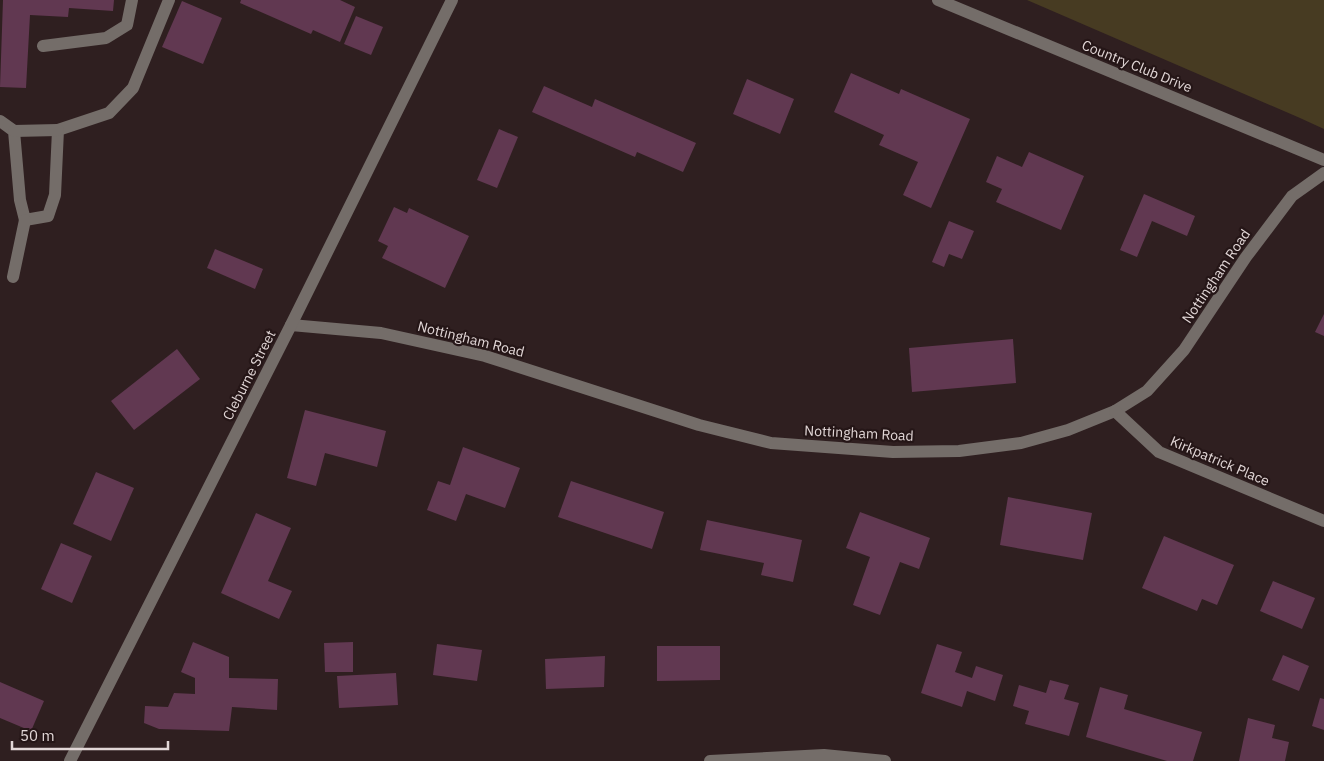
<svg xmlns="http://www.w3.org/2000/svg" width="1324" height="761" font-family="'IBM Plex Sans',sans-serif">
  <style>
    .green { fill: #473b22 }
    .building { fill: #613851 }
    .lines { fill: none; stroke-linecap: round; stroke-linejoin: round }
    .minor { stroke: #746d69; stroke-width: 12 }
    .labels { text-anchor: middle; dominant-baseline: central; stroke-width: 4.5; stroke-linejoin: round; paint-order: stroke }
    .street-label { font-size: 14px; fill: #e2d7d7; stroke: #251617 }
  </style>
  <rect width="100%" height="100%" fill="#2f1f20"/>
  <polygon class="green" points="1027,0 1324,0 1324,129 1300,118"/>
  <g class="building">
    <polygon points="3,0 114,0 113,11 69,8 68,17 30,15 26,88 0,87"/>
    <polygon points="241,0 340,0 355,7 340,42 313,30 311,34 240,3"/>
    <polygon points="182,1 222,18 203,64 162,47"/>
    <polygon points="356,16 383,27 371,55 344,44"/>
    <polygon points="851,73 899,94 901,89 970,119 931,208 903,195 918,162 879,145 884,135 834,112"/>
    <polygon points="747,79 794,99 780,134 733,114"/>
    <polygon points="544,86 592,107 595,99 696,143 683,172 637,152 635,157 532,112"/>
    <polygon points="499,129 518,137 497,188 477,180"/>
    <polygon points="1029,152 1084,176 1061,230 996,202 1002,189 986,182 997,156 1022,167"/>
    <polygon points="1144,194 1195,216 1187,236 1152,221 1137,257 1120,250"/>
    <polygon points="394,207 407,213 409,208 469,236 445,288 382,258 388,246 378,241"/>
    <polygon points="949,221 974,231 962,259 949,254 944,267 932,262"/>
    <polygon points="215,249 263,269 255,289 207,268"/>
    <polygon points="1324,314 1324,336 1315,332"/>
    <polygon points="1013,339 1016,383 912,392 909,348"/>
    <polygon points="177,349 200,379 134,430 111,401"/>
    <polygon points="305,410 386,431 377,467 325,453 316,486 287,478"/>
    <polygon points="463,447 520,468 505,508 466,494 456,521 427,510 438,481 450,485"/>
    <polygon points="96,472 134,488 111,541 73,524"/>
    <polygon points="571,481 664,512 652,549 558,517"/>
    <polygon points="1008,497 1092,513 1083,560 1000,545"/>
    <polygon points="860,512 930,538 919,569 900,562 880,615 853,605 870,557 846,548"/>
    <polygon points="256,513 291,528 268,581 292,591 279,619 221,593"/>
    <polygon points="707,520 802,540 793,582 761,575 764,563 700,550"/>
    <polygon points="1164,536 1234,565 1217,605 1202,599 1197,611 1142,588"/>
    <polygon points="61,543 92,556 72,603 41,589"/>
    <polygon points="1273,581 1315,598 1302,629 1260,611"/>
    <polygon points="193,642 229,657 229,678 278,679 277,710 232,707 229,731 159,729 144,723 145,706 168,707 174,693 195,694 195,678 181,672"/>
    <polygon points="353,642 353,672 325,672 324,643"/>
    <polygon points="437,644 482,650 477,681 433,675"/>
    <polygon points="937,644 962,652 955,672 972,678 976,666 1003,675 995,701 967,691 962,707 921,693"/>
    <polygon points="657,646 720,646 720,680 657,681"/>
    <polygon points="1283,655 1309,666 1299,691 1272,680"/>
    <polygon points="605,656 604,687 546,689 545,659"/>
    <polygon points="396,673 398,705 339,708 337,676"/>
    <polygon points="1050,680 1069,685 1064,699 1079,703 1069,736 1025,724 1029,711 1013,706 1019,685 1046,693"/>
    <polygon points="0,682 44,701 31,731 0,718"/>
    <polygon points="1100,687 1128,695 1124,709 1202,732 1193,761 1167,761 1086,737"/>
    <polygon points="1320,698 1324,699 1324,730 1312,726"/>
    <polygon points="1248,718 1275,725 1272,738 1289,742 1285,761 1239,761"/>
  </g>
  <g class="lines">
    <g class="minor">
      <polyline points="938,0 1324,160"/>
      <polyline points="43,46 106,38 127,25 132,0"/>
      <polyline points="0,121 14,131 20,200 25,220 48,216 55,195 58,130 109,113 133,88 169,0"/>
      <polyline points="14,131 58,130"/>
      <polyline points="13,277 25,220"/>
      <polyline points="291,325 381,333 485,356 699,425 771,443 893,452 959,451 1021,443 1068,430 1115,411 1147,391 1184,350 1246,257 1292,196 1324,173"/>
      <polyline points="1115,411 1159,452 1324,521"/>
      <polyline points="70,761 291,325 452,0"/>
      <polyline points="710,761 824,755 885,761"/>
    </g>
  </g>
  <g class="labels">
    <g class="street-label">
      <text transform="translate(1137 66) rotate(22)">Country Club Drive</text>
      <text transform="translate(1216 276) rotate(-56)">Nottingham Road</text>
      <text transform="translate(471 339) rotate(14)">Nottingham Road</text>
      <text transform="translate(249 375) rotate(-63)">Cleburne Street</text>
      <text transform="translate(859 433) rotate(3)">Nottingham Road</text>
      <text transform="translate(1220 461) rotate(23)">Kirkpatrick Place</text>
    </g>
  </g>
  <path d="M12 741v8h156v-8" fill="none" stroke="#e2d7d7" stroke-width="2.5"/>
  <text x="20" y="741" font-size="15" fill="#e2d7d7" stroke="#251617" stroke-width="4" paint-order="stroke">50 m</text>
</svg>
